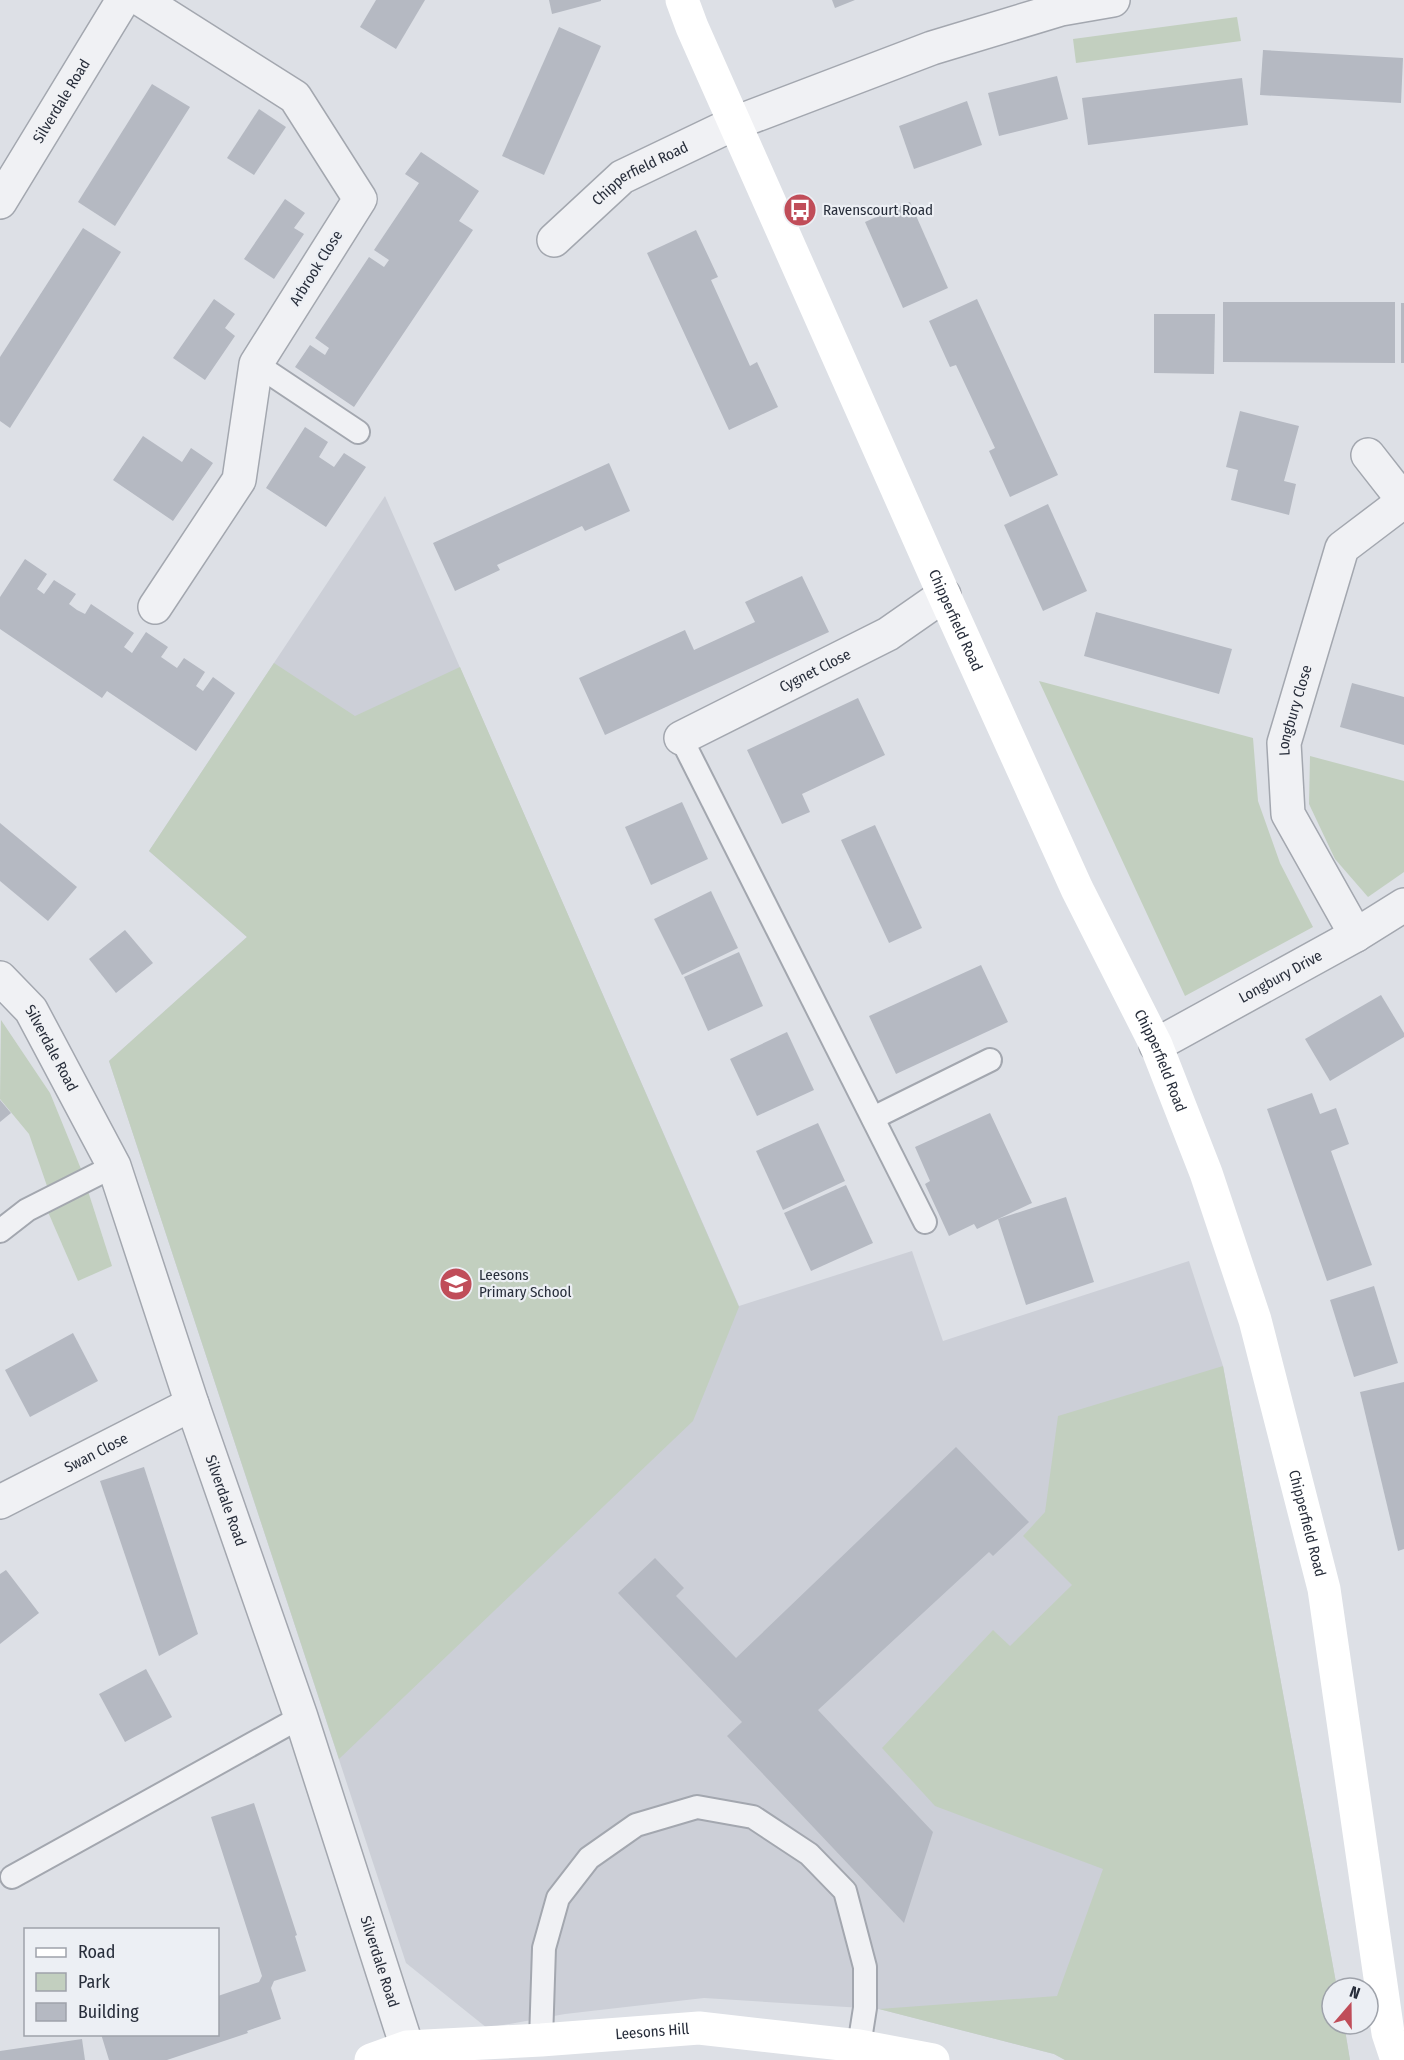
<svg xmlns="http://www.w3.org/2000/svg" width="1404" height="2060" font-family="'Fira Sans Condensed',sans-serif">
  <style>
    .built { fill: #cccfd7 }
    .green { fill: #c2cfbf }
    .building { fill: #b5b9c2 }
    .lines { fill: none; stroke-linecap: round; stroke-linejoin: round }
    .lane-casing { stroke: #a3a7af; stroke-width: 26 }
    .street-casing { stroke: #a3a7af; stroke-width: 36 }
    .lane { stroke: #f0f1f4; stroke-width: 22 }
    .street { stroke: #f0f1f4; stroke-width: 33 }
    .secondary { stroke: #fff; stroke-width: 33 }
    .labels { text-anchor: middle; dominant-baseline: central; stroke-width: 4.5; stroke-linejoin: round; paint-order: stroke }
    .street-label { font-size: 15px; fill: #282e3b; stroke: #eceff4 }
    .poi-label { font-size: 15px; fill: #282e3b; stroke: #eceff4; text-anchor: start }
  </style>
  <rect width="100%" height="100%" fill="#dde0e6"/>
  <polygon class="built" points="385,496 739,1306 912,1251 943,1341 1189,1261 1223,1366 1337,1988 1332,1988 1332,2024 1344,2024 1350,2060 1065,2060 1054,2054 879,2009 704,1998 565,2014 487,2028 406,1963 109,1061 247,937 149,851"/>
  <g class="green">
    <polygon points="1237,17 1241,41 1076,63 1073,39"/>
    <polygon points="274,663 355,716 460,667 739,1307 693,1421 339,1759 109,1061 247,937 149,851"/>
    <polygon points="1039,681 1253,738 1258,801 1280,863 1313,927 1185,996"/>
    <polygon points="1310,756 1404,781 1404,872 1368,897 1335,859 1309,804"/>
    <polygon points="1,1020 50,1093 81,1169 47,1186 29,1134 0,1099"/>
    <polygon points="88,1191 112,1266 78,1281 48,1212"/>
    <polygon points="1223,1366 1337,1988 1332,1988 1332,2024 1344,2024 1350,2060 1065,2060 1054,2054 879,2009 1057,1996 1103,1869 935,1806 882,1748 993,1630 1010,1646 1072,1585 1023,1536 1045,1512 1058,1416"/>
  </g>
  <g class="building">
    <polygon points="376,0 425,0 396,49 360,27"/>
    <polygon points="549,0 601,0 601,1 552,14"/>
    <polygon points="832,0 855,0 835,8"/>
    <polygon points="559,27 601,46 544,175 502,156"/>
    <polygon points="1263,50 1403,58 1401,103 1260,95"/>
    <polygon points="1057,76 1068,119 999,136 988,93"/>
    <polygon points="1242,78 1248,125 1088,145 1082,98"/>
    <polygon points="152,84 190,107 115,226 78,202"/>
    <polygon points="967,101 982,145 914,169 899,126"/>
    <polygon points="259,109 286,127 254,175 227,158"/>
    <polygon points="421,152 479,191 459,221 473,230 354,407 295,367 310,345 325,355 329,348 315,338 369,257 384,267 389,260 374,250 419,183 405,174"/>
    <polygon points="285,199 305,213 294,228 304,234 274,279 244,259"/>
    <polygon points="910,202 948,288 903,308 865,222"/>
    <polygon points="83,228 121,252 10,428 0,421 0,357"/>
    <polygon points="696,230 718,277 711,280 750,366 757,362 778,407 729,430 647,253"/>
    <polygon points="214,299 235,314 225,328 235,336 205,380 173,358"/>
    <polygon points="977,299 1058,475 1010,497 989,451 995,448 956,365 950,367 929,321"/>
    <polygon points="1223,302 1395,302 1395,363 1223,362"/>
    <rect x="1401" y="303" width="3" height="60"/>
    <polygon points="1154,314 1215,314 1214,374 1154,373"/>
    <polygon points="1240,411 1299,426 1284,481 1296,484 1289,515 1231,500 1238,470 1226,467"/>
    <polygon points="305,427 328,442 319,457 334,467 344,453 366,467 326,527 266,488"/>
    <polygon points="143,436 182,462 191,448 213,463 173,521 113,480"/>
    <polygon points="609,463 630,511 585,531 582,526 497,565 500,570 455,591 433,543"/>
    <polygon points="1048,504 1087,591 1043,611 1004,525"/>
    <polygon points="25,559 47,574 37,589 44,594 54,580 76,594 69,604 77,610 85,614 91,604 134,633 124,647 132,653 146,632 168,647 161,657 177,668 184,658 205,672 196,686 203,691 213,677 235,693 196,751 107,691 102,698 0,629 0,597"/>
    <polygon points="802,576 829,632 605,735 579,678 685,630 694,650 755,622 745,602"/>
    <polygon points="1096,612 1232,649 1219,694 1084,656"/>
    <polygon points="1352,683 1404,697 1404,745 1340,727"/>
    <polygon points="858,698 885,755 802,794 810,812 782,824 747,750"/>
    <polygon points="682,802 708,859 651,885 625,827"/>
    <polygon points="0,823 77,887 48,921 0,881"/>
    <polygon points="875,825 922,928 889,943 841,840"/>
    <polygon points="711,891 738,948 682,975 654,919"/>
    <polygon points="125,930 153,963 116,993 89,959"/>
    <polygon points="739,952 763,1006 708,1031 684,977"/>
    <polygon points="981,965 1008,1022 896,1074 869,1016"/>
    <polygon points="1381,995 1404,1033 1404,1037 1330,1081 1305,1039"/>
    <polygon points="787,1032 814,1090 757,1116 730,1059"/>
    <polygon points="1312,1093 1320,1114 1336,1108 1349,1144 1331,1151 1372,1265 1327,1281 1267,1109"/>
    <polygon points="0,1100 11,1113 0,1122"/>
    <polygon points="990,1113 1032,1203 977,1229 974,1224 949,1236 925,1184 930,1181 915,1147"/>
    <polygon points="818,1123 845,1181 783,1210 756,1151"/>
    <polygon points="846,1185 873,1243 811,1271 784,1213"/>
    <polygon points="1066,1197 1094,1282 1026,1305 998,1219"/>
    <polygon points="1374,1286 1398,1363 1354,1377 1330,1300"/>
    <polygon points="73,1333 98,1381 30,1417 5,1370"/>
    <polygon points="1404,1382 1404,1549 1398,1551 1360,1392"/>
    <polygon points="956,1447 1029,1522 993,1556 989,1552 818,1710 933,1832 904,1923 727,1736 742,1722 618,1593 655,1558 684,1588 676,1596 736,1658"/>
    <polygon points="144,1467 198,1634 159,1656 100,1481"/>
    <polygon points="6,1570 39,1613 0,1644 0,1574"/>
    <polygon points="146,1669 172,1717 125,1742 99,1694"/>
    <polygon points="254,1803 297,1935 295,1936 306,1971 274,1981 271,1988 281,2019 247,2031 248,2033 167,2060 109,2060 101,2034 218,2034 218,1996 259,1982 262,1976 211,1817"/>
    <polygon points="82,2039 85,2060 0,2060 0,2051"/>
  </g>
  <g class="lines">
    <defs>
      <g id="lane">
        <polyline points="256,364 358,432"/>
        <polyline points="681,738 925,1222"/>
        <polyline points="873,1118 990,1060"/>
        <polyline points="0,1231 27,1210 114,1166"/>
        <polyline points="12,1877 301,1717"/>
        <polyline points="541,2040 544,1948 558,1898 589,1858 636,1825 697,1807 753,1817 809,1854 845,1891 865,1967 865,2008 859,2046"/>
      </g>
      <g id="street">
        <polyline points="142,0 295,97 360,199 256,364 239,480 155,607"/>
        <path id="s1" d="M0,202L123,0"/>
        <path id="s2" d="M554,240L622,177L735,123L932,48L1061,9L1113,0"/>
        <polyline points="1368,455 1404,501"/>
        <path id="s3" d="M681,738L888,634L944,595"/>
        <path id="s4" d="M1356,935L1288,814L1284,743L1342,548L1404,501"/>
        <path id="s5" d="M0,978L31,1010L114,1166L192,1404L301,1717L407,2047"/>
        <path id="s6" d="M1156,1045L1356,935L1404,905"/>
        <path id="s7" d="M0,1502L192,1404"/>
      </g>
    </defs>
    <use href="#lane" class="lane-casing"/>
    <use href="#street" class="street-casing"/>
    <use href="#lane" class="lane"/>
    <use href="#street" class="street"/>
    <g class="secondary">
      <path id="s8" d="M682,0L692,27L944,595L1077,889L1156,1045L1206,1173L1255,1320L1324,1589L1388,2033L1397,2060"/>
      <path id="s9" d="M371,2060L407,2047L541,2040L699,2028L859,2046L933,2060"/>
    </g>
  </g>
  <defs>
    <symbol id="bus-disc" viewBox="-11 -11 22 22"><circle r="9.5" fill="#c04d59" stroke="#eceff4"/><path d="M-5-6H5V4H4V6H2V4H-2V6H-4V4H-5ZM-3.5-4V0h7V-4ZM-3.5 1.2v1.5H-2V1.2ZM2 1.2v1.5H3.5V1.2Z" fill="#fff"/></symbol>
    <symbol id="school-disc" viewBox="-11 -11 22 22"><circle r="9.5" fill="#c04d59" stroke="#eceff4"/><path d="M0-5L7-2L0 1L-7-2ZM-4 1L0 2.5L4 1V4Q0 6-4 4Z" fill="#fff"/></symbol>
  </defs>
  <g fill-rule="evenodd">
    <use href="#bus-disc" x="781" y="191" width="38" height="38"/>
    <use href="#school-disc" x="437" y="1265" width="38" height="38"/>
  </g>
  <g class="labels">
    <g class="street-label">
      <text stroke="none"><textPath href="#s1" startOffset="118">Silverdale Road</textPath></text>
      <text stroke="none"><textPath href="#s2" startOffset="110">Chipperfield Road</textPath></text>
      <text transform="translate(316 268) rotate(-58)">Arbrook Close</text>
      <text stroke="none"><textPath href="#s8" startOffset="678">Chipperfield Road</textPath></text>
      <text stroke="none"><textPath href="#s3" startOffset="150">Cygnet Close</textPath></text>
      <text stroke="none"><textPath href="#s4" startOffset="244">Longbury Close</textPath></text>
      <text stroke="none"><textPath href="#s6" startOffset="142">Longbury Drive</textPath></text>
      <text stroke="none"><textPath href="#s5" startOffset="88">Silverdale Road</textPath></text>
      <text stroke="none"><textPath href="#s8" startOffset="1164">Chipperfield Road</textPath></text>
      <text stroke="none"><textPath href="#s7" startOffset="108">Swan Close</textPath></text>
      <text stroke="none"><textPath href="#s5" startOffset="574">Silverdale Road</textPath></text>
      <text stroke="none"><textPath href="#s8" startOffset="1650">Chipperfield Road</textPath></text>
      <text stroke="none"><textPath href="#s5" startOffset="1060">Silverdale Road</textPath></text>
      <text stroke="none"><textPath href="#s9" startOffset="284">Leesons Hill</textPath></text>
    </g>
    <g class="poi-label">
      <text x="823" y="210">Ravenscourt Road</text>
      <text x="479" y="1275">Leesons<tspan x="479" dy="17">Primary School</tspan></text>
    </g>
  </g>
  <rect x="24" y="1928" width="195" height="108" fill="#eceff4" stroke="#9ea2aa" stroke-width="1.5"/>
  <rect x="36" y="1948" width="30" height="9" fill="#ffffff" stroke="#9ea2aa" stroke-width="1.5"/>
  <text x="78" y="1958" font-size="18" fill="#282e3b">Road</text>
  <rect x="36" y="1973" width="30" height="18" fill="#c2cfbf" stroke="#9ea2aa" stroke-width="1.5"/>
  <text x="78" y="1988" font-size="18" fill="#282e3b">Park</text>
  <rect x="36" y="2003" width="30" height="18" fill="#b5b9c2" stroke="#9ea2aa" stroke-width="1.5"/>
  <text x="78" y="2018" font-size="18" fill="#282e3b">Building</text>
  <g transform="translate(1350 2006) rotate(20)"><circle r="28" fill="#eceff4" stroke="#9ea2aa" stroke-width="1.5"/>
  <path d="M0-4.5L10 22L0 15L-10 22Z" fill="#c04d59"/>
  <text y="-9" font-size="16" font-weight="bold" text-anchor="middle" fill="#282e3b">N</text>
  </g>
</svg>
